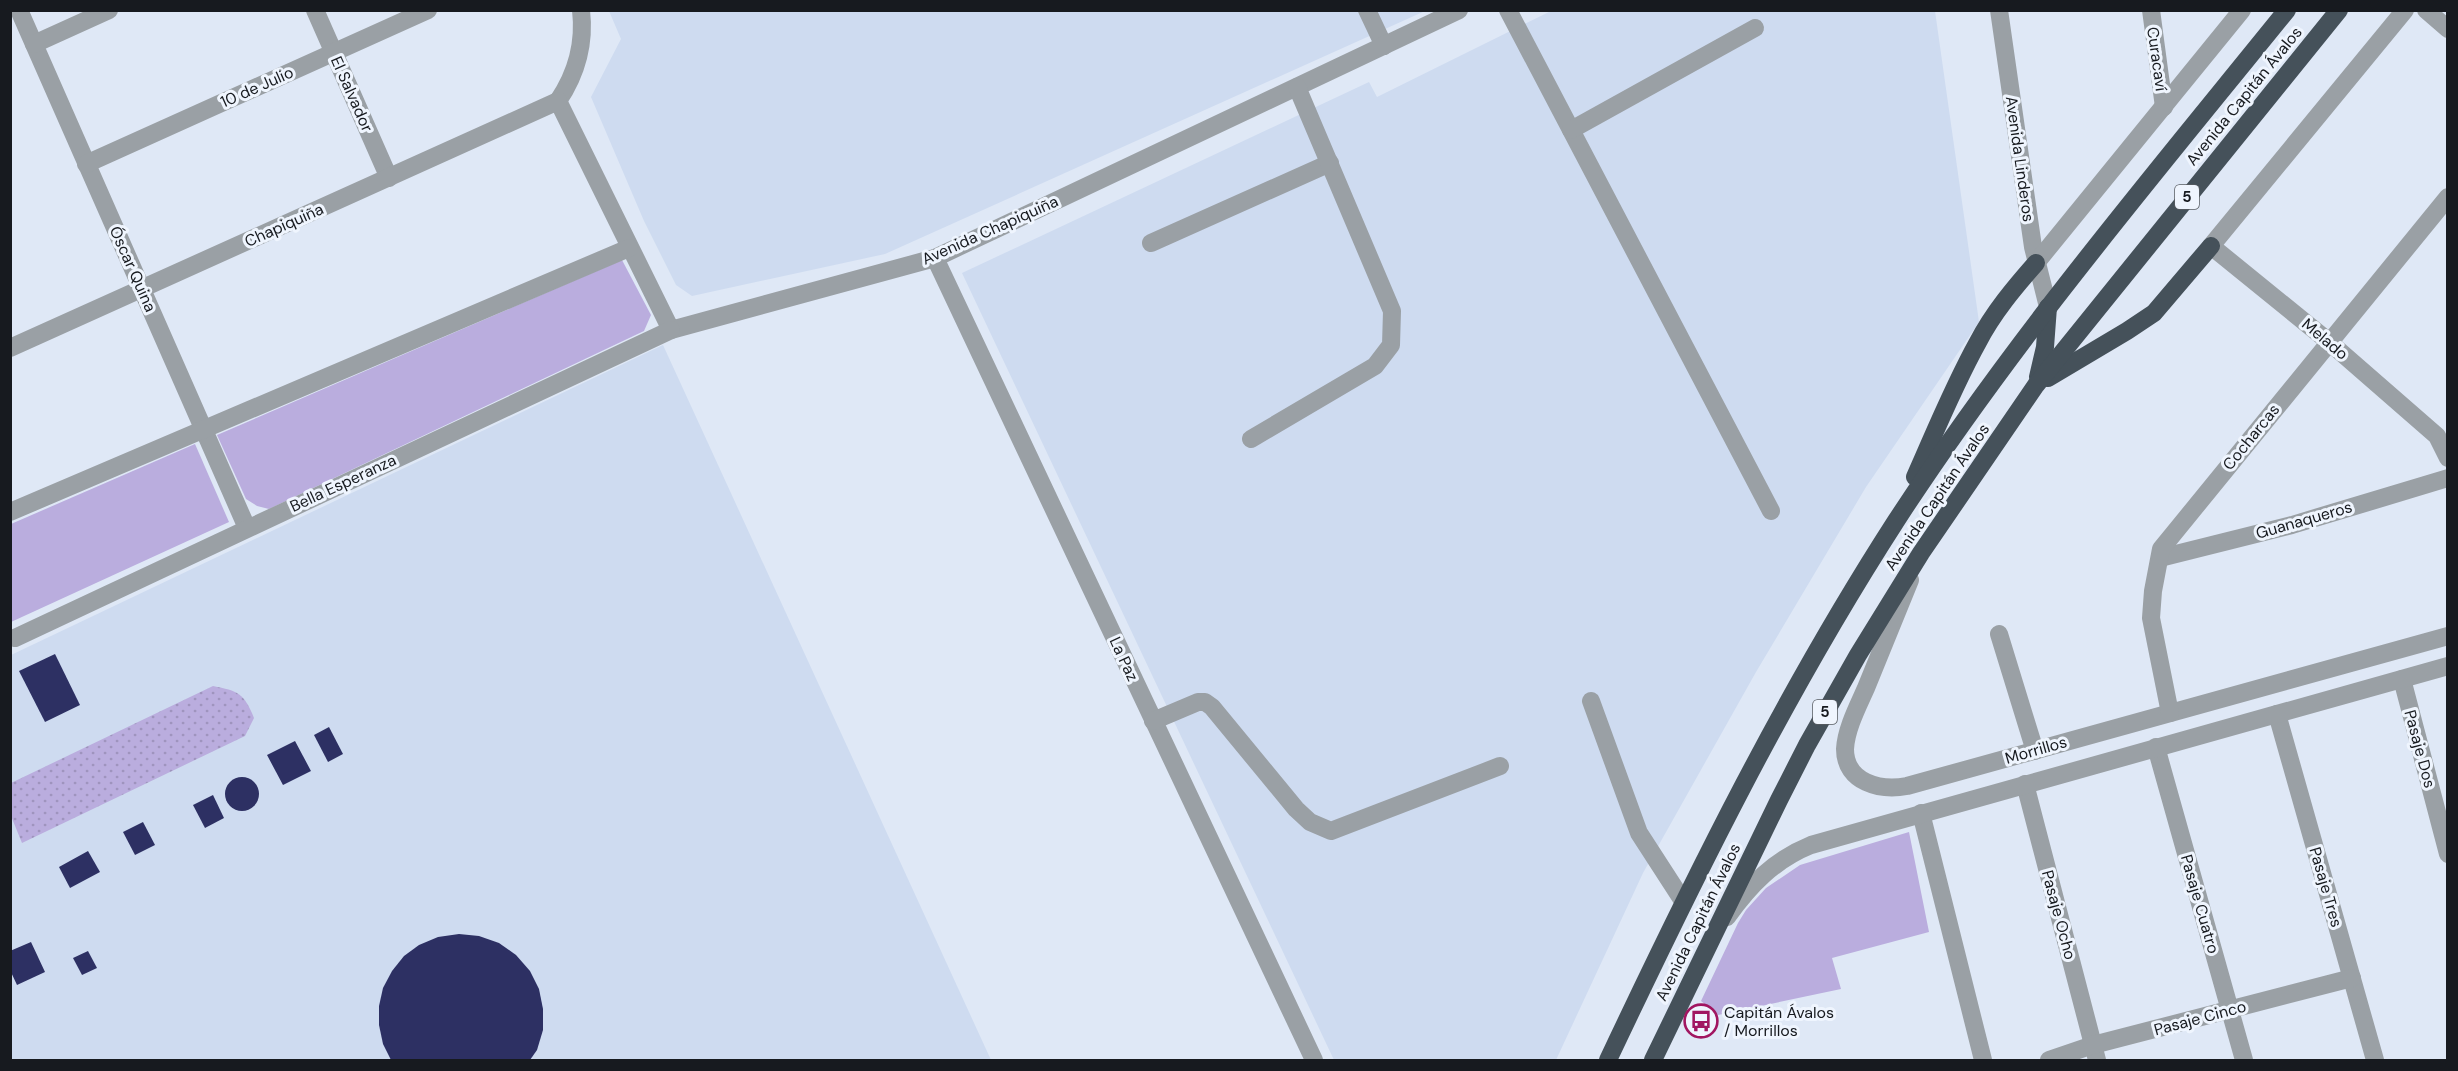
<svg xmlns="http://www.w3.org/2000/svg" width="2458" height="1071" font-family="'DM Sans',sans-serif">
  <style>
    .built { fill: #cedbf0 }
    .grass { fill: url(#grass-dots) }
    .park { fill: #baadde }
    .building { fill: #2d3063 }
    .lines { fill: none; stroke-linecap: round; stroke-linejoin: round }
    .minor { stroke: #9aa0a5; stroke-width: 18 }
    .highway { stroke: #45515a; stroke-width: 18 }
    .labels { text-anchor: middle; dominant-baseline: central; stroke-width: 6; stroke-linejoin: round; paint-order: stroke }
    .shield { fill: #eff5fe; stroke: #585c62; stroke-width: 1.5 }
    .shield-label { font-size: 15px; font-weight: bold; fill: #171a1f }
    .street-label { font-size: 16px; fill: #171a1f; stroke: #eff5fe }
    .poi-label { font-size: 16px; fill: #171a1f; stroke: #eff5fe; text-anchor: start }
  </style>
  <defs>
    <pattern id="grass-dots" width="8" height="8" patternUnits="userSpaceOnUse" patternTransform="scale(1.5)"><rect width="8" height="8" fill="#baadde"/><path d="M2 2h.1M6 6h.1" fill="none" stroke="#9f94be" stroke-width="1.8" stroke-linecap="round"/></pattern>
  </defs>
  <rect width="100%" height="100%" fill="#dfe8f6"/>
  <g class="built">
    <polygon points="609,11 1425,11 885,254 692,296 676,285 644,221 591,97 621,39"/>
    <polygon points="1551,11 1935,11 1979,322 1866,487 1756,672 1643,873 1556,1060 1334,1060 962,273 1369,82 1377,97"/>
    <polygon points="663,345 991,1060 11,1060 11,655"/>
  </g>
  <path class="grass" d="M213,686C238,691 244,693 254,718L245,736L22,843L11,816V783Z"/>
  <g class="park">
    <polygon points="622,260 651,315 644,331 269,509 257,506 246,499 217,435"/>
    <polygon points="195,444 229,522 11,622 11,524"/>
    <polygon points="1909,832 1929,932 1832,958 1841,989 1718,1015 1701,1001 1738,923 1746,910 1766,888 1800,865"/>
  </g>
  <g class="building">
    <polygon points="55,654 80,705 45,722 19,671"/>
    <polygon points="329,727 343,754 328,762 314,735"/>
    <polygon points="295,741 311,771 283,785 267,755"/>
    <circle cx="242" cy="794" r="17"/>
    <polygon points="213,795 224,818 205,828 193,805"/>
    <polygon points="143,822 155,845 135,855 123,832"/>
    <polygon points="88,851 100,872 70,888 59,867"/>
    <polygon points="459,934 479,936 499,943 516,955 530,971 539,989 543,1009 543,1030 537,1050 530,1060 391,1060 383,1044 379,1025 379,1006 383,988 392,971 404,956 419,945 438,937"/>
    <polygon points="31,942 45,972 17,985 10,970 10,951"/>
    <polygon points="88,951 97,968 82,975 73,958"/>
  </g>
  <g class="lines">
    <g class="minor">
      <polyline points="19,10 247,528"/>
      <polyline points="315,10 389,178"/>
      <polyline points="1367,10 1384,46"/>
      <polyline points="1508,10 1771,511"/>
      <polyline points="1999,10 2033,247 2048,307"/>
      <polyline points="2151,10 2164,107"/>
      <polyline points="2405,10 2211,246 2328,341 2437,436 2448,458"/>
      <polyline points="2426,10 2448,29"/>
      <polyline points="34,44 109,10"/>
      <polyline points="558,101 671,330 935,258 1459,10"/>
      <path d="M558,101C577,73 585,44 581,10"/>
      <polyline points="1571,130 1755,28"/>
      <polyline points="86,164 428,10"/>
      <polyline points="1151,243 1330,163"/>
      <polyline points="935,258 1314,1060"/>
      <polyline points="2036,263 2242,10"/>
      <polyline points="10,348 558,101"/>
      <polyline points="1251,439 1375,366 1391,345 1392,311 1297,87"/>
      <polyline points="10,512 629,248"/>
      <polyline points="2160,558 2292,525 2448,478"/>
      <path d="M1910,580C1895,616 1881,652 1866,688C1858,706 1846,729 1845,749C1845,783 1881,791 1907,786L2448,636"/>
      <polyline points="1999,634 2035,751"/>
      <polyline points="15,638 671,330"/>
      <polyline points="2402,679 2448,854"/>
      <polyline points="1591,701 1639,833 1683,901"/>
      <polyline points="2170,713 2151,618 2153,591 2161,549 2448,197"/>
      <polyline points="2277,714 2375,1060"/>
      <polyline points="1153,721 1198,702 1205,702 1212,707 1296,809 1310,822 1331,831 1500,766"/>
      <polyline points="2156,747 2244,1060"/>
      <polyline points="2025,784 2097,1060"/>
      <polyline points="1921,813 1983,1060"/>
      <path d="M1727,917C1750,885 1774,860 1811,845L2448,666"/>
      <polyline points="2049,1060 2093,1045 2352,978"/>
    </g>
    <g class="highway">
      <polyline points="2038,377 2045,347 2048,307"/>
      <polyline points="2048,378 2127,331 2154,313 2211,246"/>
      <path d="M1915,477C1935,432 1954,385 1978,342C1993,313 2014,288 2036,263"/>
      <path d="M1608,1060C1695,876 1785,693 1896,521C2013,341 2152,177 2287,10"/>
      <polyline points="1653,1060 1779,800 1807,745 1858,655 1921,553 2036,385 2339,10"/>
    </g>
  </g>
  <defs>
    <symbol id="bus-ring" viewBox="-11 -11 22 22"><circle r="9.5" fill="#eff5fe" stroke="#a11661" stroke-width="1.5"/><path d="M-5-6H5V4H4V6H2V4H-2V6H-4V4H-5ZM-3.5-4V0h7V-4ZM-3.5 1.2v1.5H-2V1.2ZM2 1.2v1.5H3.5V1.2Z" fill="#a11661"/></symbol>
  </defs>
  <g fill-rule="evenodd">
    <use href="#bus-ring" x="1682" y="1002" width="38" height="38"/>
  </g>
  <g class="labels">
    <g class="shield">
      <rect x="2175" y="185" width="24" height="24" rx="4.5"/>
      <rect x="1813" y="700" width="24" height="24" rx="4.5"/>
    </g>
    <g class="shield-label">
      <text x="2187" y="197">5</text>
      <text x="1825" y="712">5</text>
    </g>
    <g class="street-label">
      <text transform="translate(2157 59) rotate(82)">Curacaví</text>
      <text transform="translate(257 87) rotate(-24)">10 de Julio</text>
      <text transform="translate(352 94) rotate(66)">El Salvador</text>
      <text transform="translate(2244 96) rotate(-51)">Avenida Capitán Ávalos</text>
      <text transform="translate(2020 159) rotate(82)">Avenida Linderos</text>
      <text transform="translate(284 225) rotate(-24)">Chapiquiña</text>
      <text transform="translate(990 230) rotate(-24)">Avenida Chapiquiña</text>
      <text transform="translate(133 269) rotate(66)">Óscar Quina</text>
      <text transform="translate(2325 339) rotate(40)">Melado</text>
      <text transform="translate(2251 437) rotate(-51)">Cocharcas</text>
      <text transform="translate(343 483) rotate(-25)">Bella Esperanza</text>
      <text transform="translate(1937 497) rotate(-56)">Avenida Capitán Ávalos</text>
      <text transform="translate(2304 520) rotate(-16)">Guanaqueros</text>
      <text transform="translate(1124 659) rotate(65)">La Paz</text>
      <text transform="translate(2420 749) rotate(75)">Pasaje Dos</text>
      <text transform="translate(2036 750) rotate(-16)">Morrillos</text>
      <text transform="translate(2326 887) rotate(74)">Pasaje Tres</text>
      <text transform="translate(2200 904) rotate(74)">Pasaje Cuatro</text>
      <text transform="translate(2059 915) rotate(75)">Pasaje Ocho</text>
      <text transform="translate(1698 922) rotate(-64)">Avenida Capitán Ávalos</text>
      <text transform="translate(2200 1018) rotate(-15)">Pasaje Cinco</text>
    </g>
    <g class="poi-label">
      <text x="1724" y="1012">Capitán Ávalos<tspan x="1724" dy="18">/ Morrillos</tspan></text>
    </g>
  </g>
  <rect width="2458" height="1071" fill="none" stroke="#171a1f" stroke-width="24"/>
</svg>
